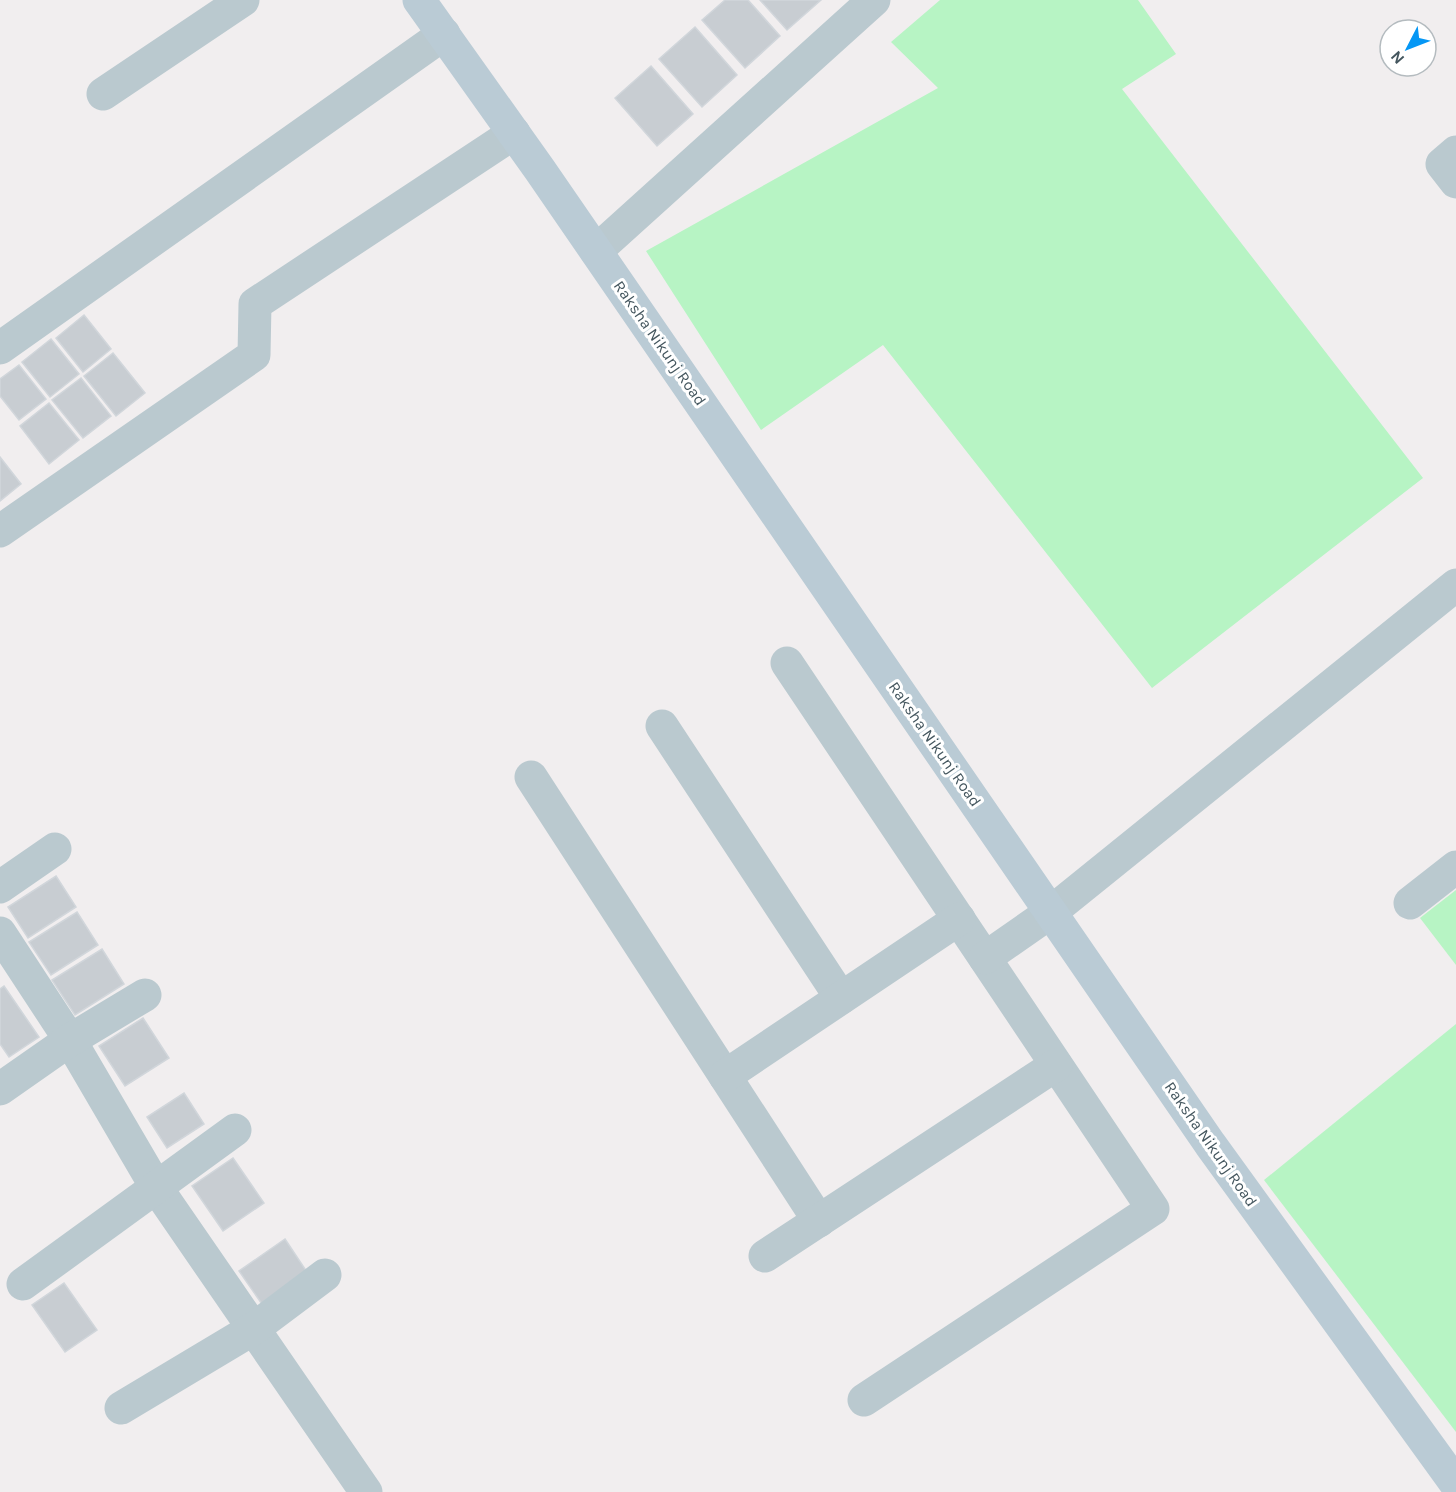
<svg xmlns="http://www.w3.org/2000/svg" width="1456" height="1492" font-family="Karla,sans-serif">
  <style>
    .green { fill: #b7f4c4 }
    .building { fill: #c8cdd2; stroke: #d1d6db; stroke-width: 1.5 }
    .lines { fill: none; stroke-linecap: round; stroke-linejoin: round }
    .street { stroke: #bac9cf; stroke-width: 33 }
    .secondary { stroke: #bacbd5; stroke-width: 33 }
    .labels { text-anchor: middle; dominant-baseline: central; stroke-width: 6; stroke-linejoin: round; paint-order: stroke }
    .street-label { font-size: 16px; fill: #44565e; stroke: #fff }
  </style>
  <rect width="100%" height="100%" fill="#f1eeef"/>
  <g class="green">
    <polygon points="940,0 1138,0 1176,54 1122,89 1423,478 1152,688 883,345 761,430 646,251 938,88 891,42"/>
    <polygon points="1456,890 1456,965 1420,918"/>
    <polygon points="1456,1024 1456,1432 1264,1180"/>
  </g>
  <g class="building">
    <polygon points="725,0 748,0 780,36 745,68 702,20"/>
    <polygon points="760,0 821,0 787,30"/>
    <polygon points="695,27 737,75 702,107 659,59"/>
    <polygon points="651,66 693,114 657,146 615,98"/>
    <polygon points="84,315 111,349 83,372 56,338"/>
    <polygon points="51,339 79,374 50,397 22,362"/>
    <polygon points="113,353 145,393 116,416 84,376"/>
    <polygon points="19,365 46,399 19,420 0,396 0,379"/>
    <polygon points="81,378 111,416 83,438 52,400"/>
    <polygon points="49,403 79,440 49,464 20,426"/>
    <polygon points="0,457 21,484 0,501"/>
    <polygon points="56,876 76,907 28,938 8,907"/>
    <polygon points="77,912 98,945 51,975 29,942"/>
    <polygon points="102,949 124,984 75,1015 52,980"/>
    <polygon points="4,986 39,1037 9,1057 0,1044 0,989"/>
    <polygon points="143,1018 169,1058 125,1086 99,1046"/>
    <polygon points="184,1093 204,1124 167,1148 147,1117"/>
    <polygon points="233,1158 264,1203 223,1231 192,1186"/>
    <polygon points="285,1239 309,1275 264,1307 239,1271"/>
    <polygon points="64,1283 97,1330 65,1352 32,1305"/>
  </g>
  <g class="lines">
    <g class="street">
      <polyline points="103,94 243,0"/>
      <polyline points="1456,152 1442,164 1456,182"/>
      <polyline points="596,251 874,0"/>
      <polyline points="0,348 444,34"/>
      <polyline points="0,531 254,355 255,304 514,133"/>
      <polyline points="787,663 1153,1209 864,1400"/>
      <polyline points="662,726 841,998"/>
      <polyline points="531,777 819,1221"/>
      <polyline points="0,887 55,849"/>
      <polyline points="1410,903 1456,867"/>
      <polyline points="0,933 70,1040 156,1187 366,1492"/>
      <polyline points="985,958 1051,912 1456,585"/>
      <polyline points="725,1076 959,919"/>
      <polyline points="0,1089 70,1040 145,995"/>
      <polyline points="765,1256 1056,1065"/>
      <polyline points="23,1284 235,1130"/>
      <polyline points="121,1408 253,1329 325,1275"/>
    </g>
    <polyline class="secondary" points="419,0 540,170 1210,1144 1456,1484"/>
  </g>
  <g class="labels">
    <g class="street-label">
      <text transform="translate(660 343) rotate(55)">Raksha Nikunj Road</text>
      <text transform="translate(935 744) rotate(55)">Raksha Nikunj Road</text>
      <text transform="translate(1211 1144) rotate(55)">Raksha Nikunj Road</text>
    </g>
  </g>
  <g transform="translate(1408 48) rotate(228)"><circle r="28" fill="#ffffff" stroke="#b4bbbf" stroke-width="1.5"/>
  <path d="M0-4.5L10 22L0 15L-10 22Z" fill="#0597f5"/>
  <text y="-9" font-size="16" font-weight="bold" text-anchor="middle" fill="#44565e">N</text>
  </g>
</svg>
